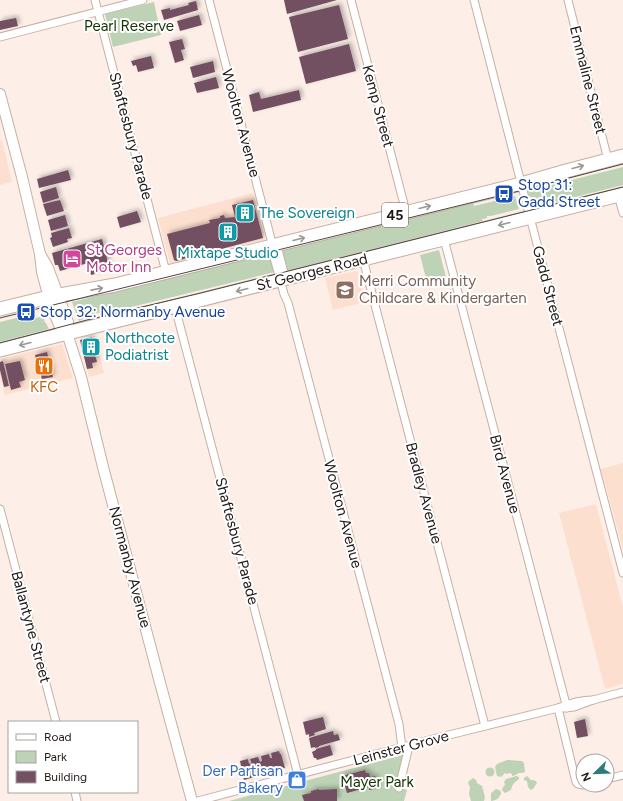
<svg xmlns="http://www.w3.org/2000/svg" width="623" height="801" font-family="Figtree,sans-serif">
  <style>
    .built { fill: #fcdfce }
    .green { fill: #bed2b6 }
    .building { fill: #735062; filter: url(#shadow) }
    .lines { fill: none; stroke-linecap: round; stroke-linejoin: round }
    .street-casing { stroke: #c5b0a4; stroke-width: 9 }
    .secondary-casing { stroke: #c5b0a4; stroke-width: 12 }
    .highway-casing { stroke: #c5b0a4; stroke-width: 15 }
    .street { stroke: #fff; stroke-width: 7 }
    .secondary { stroke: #fff; stroke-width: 10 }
    .highway { stroke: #fff; stroke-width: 13 }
    .tram { stroke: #4f4541; stroke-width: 1 }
    .oneway { stroke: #9b9795 }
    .labels { text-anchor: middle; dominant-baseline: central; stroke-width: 4; stroke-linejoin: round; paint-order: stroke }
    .shield { fill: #fff; stroke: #635d5a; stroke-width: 1 }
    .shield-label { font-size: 14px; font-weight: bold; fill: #201814 }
    .park-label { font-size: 15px; fill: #133101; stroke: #fff }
    .street-label { font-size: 15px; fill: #201814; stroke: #fff }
    .transit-label { font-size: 15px; fill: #164399; stroke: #fff; text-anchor: start }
    .culture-label { font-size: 15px; fill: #0d838f; stroke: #fff; text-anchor: start }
    .hotel-label { font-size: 15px; fill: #b23c85; stroke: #fff; text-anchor: start }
    .education-label { font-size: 15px; fill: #785e54; stroke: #fff; text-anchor: start }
    .food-label { font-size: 15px; fill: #c56008; stroke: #fff }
    .shop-label { font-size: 15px; fill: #366cbe; stroke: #fff; text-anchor: end }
  </style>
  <defs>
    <filter id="shadow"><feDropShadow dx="2.5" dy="-2.5" stdDeviation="2" flood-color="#0004"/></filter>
  </defs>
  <rect width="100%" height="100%" fill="#fdefe8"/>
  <g class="built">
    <polygon points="2,140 12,182 0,185 0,141"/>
    <polygon points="253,193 265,239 170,264 158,218"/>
    <polygon points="356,271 358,272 365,302 333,310 325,278"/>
    <polygon points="95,336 104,373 89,377 80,340"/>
    <polygon points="62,344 73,378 5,395 0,374 0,359"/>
    <polygon points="623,463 623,550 601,469"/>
    <polygon points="596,504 623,607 623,684 605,689 559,513"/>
  </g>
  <g class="green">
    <polygon points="154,2 161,35 113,47 105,14"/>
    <polygon points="623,167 623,185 532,208 528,191"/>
    <polygon points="515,196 519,209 491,216 487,216 487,218 482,219 483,221 286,271 280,250 473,203 474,206"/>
    <polygon points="439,250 447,281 428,286 420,255"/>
    <polygon points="270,253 275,272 119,310 118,308 86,316 86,318 79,321 72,302"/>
    <polygon points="28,315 29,320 43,316 45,323 46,323 49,329 0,342 0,322"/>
    <polygon points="403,755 396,787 407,790 404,801 229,801"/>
    <path d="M507,760C512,760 517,761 522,761L524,763L525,772C523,773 521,773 519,773C516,774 515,776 512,776V774L510,773L507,774L505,773L501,777L497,776L495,767L497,764Z"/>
    <circle cx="490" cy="772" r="4.5"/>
    <path d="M516,776L519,777V779C515,782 512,784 511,790L505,793L502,790L503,787L505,785L504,782L506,779Z"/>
    <polygon points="527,776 531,780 533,780 536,781 537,783 533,789 531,790 528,787 527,781 524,780 524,778"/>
    <polygon points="473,778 476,780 477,783 482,786 485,797 484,801 471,801 469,794 470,787 468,783 469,781"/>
    <path d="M496,789L499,790L501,792C501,797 496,801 491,801V793Z"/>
  </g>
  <g class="building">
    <polygon points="284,0 337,0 287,14"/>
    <polygon points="196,1 198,10 164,20 161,10 170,8 170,10 189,5 188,3"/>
    <polygon points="339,5 348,39 298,52 289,17"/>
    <polygon points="199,15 202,25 180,31 177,21"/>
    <polygon points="16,18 18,26 0,30 0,21"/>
    <polygon points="182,39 185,49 181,50 184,60 175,63 169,42"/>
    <polygon points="349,44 356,71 306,84 299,57"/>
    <polygon points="151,56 154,68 138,72 136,65 133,66 131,61"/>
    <polygon points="213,61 215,72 193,78 190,67"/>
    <polygon points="216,77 219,88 197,93 194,83"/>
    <polygon points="299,90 301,100 253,112 249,95 259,92 261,99"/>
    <polygon points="68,170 71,180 39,188 37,179"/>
    <polygon points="56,187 59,198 43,203 40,192"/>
    <polygon points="60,200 64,211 47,216 43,204"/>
    <polygon points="253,200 263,238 176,261 174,260 167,234 210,223 209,220 220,218 220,216 224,215 225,218 235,217 232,205"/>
    <polygon points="137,211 141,222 120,228 117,217"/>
    <polygon points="65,215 68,226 51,231 48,220"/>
    <polygon points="69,228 72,238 67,239 68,242 53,247 50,238 52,237 51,233"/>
    <polygon points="102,239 110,270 91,275 88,263 60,271 58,265 55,265 52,253"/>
    <polygon points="92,337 96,355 95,355 97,362 92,363 93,368 87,369 80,340"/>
    <polygon points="47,352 53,377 42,379 35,355"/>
    <polygon points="3,361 9,386 4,387 0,370 0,362"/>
    <polygon points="20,361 25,380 19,382 21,387 11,390 5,364"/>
    <polygon points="323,717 326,729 314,733 315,735 309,737 309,734 306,735 303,722"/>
    <polygon points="585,719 588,736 577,738 574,722"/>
    <polygon points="333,731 334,735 338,734 340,740 319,746 319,747 315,748 315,747 311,748 309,738"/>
    <polygon points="330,745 333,755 317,760 316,758 314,758 312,752 316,750 316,749"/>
    <polygon points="279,751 280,754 281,754 285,768 244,780 240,766 241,766 240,761 248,759 249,764 250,763 251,765 252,765 250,759 258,757 260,762 261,762 261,761 262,761 261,756 269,754 270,758 272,758 271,753"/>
    <polygon points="365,770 366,773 369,773 370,777 375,776 378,788 369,790 369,787 347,793 342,776"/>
    <polygon points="319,789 319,790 337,789 337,801 304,801 302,795 311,793 311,791"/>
  </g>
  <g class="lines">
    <defs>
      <g id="street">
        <polyline points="95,0 166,272"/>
        <polyline points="209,0 271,239 273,245 279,253 286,281"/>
        <polyline points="351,0 406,212"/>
        <polyline points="474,0 519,175 623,573"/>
        <polyline points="568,0 608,160"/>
        <polyline points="0,37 143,0"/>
        <polyline points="618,195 623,213"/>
        <polyline points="444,239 567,708"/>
        <polyline points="273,245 273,254 284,294 288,303 399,724 402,748"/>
        <polyline points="363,259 485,726"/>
        <polyline points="175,307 298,775"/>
        <polyline points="0,509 56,722"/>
        <polyline points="558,708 576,782 578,784 583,785"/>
        <polyline points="564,708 574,707 593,700 623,692"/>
        <polyline points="607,779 623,775"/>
        <polyline points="399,788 409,746"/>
        <polyline points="75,792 77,801"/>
        <path d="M198,801L437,738L558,708C570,703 580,700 593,700"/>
      </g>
      <g id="secondary">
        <polyline points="0,94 22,177 40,254 42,272 46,287 53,310 60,327 67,333"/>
        <polyline points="40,254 48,268 68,322 67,333 81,377 103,467 159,679 192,801"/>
      </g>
      <g id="highway">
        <polyline points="0,309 49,297 115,285 521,184 566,171 623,156"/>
        <polyline points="0,350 623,194"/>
      </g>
    </defs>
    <use href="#street" class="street-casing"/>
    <use href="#secondary" class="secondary-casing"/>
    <use href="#highway" class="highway-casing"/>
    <use href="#street" class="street"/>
    <use href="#secondary" class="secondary"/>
    <use href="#highway" class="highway"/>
    <g class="tram">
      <polyline points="0,318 523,190 623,164"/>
      <polyline points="0,343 87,320 201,293 623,187"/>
    </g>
  </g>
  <defs><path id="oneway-shaft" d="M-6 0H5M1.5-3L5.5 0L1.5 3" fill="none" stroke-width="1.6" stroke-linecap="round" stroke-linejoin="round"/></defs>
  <g class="oneway">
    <use href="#oneway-shaft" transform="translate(578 167) rotate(-15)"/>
    <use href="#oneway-shaft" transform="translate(425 207) rotate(-14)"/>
    <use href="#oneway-shaft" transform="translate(504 224) rotate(166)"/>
    <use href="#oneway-shaft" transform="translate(299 239) rotate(-14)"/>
    <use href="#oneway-shaft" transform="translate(97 289) rotate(-11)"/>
    <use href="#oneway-shaft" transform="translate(242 290) rotate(166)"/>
    <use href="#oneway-shaft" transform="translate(25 344) rotate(166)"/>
  </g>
  <defs>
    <symbol id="bus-square" viewBox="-11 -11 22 22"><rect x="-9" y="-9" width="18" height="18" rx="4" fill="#1a4fb4" stroke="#fff"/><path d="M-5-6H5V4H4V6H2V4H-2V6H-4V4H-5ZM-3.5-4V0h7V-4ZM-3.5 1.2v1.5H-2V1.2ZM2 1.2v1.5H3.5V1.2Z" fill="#fff"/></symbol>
    <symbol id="building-square" viewBox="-11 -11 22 22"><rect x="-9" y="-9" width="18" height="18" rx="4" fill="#0f9aa8" stroke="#fff"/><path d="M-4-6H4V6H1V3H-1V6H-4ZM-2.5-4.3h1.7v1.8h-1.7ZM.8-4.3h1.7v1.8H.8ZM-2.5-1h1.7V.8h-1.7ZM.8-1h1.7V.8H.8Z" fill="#fff"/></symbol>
    <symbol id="hotel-square" viewBox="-11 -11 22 22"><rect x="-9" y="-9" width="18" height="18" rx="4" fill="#d1479c" stroke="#fff"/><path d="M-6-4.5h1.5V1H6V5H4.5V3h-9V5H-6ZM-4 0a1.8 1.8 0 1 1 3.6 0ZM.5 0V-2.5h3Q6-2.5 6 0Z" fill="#fff"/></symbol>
    <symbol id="school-square" viewBox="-11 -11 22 22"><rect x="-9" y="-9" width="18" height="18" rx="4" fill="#8d6e63" stroke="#fff"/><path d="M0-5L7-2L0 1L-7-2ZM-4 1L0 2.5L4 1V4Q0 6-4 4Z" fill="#fff"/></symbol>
    <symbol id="restaurant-square" viewBox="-11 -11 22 22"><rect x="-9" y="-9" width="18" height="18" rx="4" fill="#e8710a" stroke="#fff"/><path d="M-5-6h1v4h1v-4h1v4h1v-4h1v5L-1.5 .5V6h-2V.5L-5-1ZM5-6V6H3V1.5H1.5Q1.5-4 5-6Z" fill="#fff"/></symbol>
    <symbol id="shop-square" viewBox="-11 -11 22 22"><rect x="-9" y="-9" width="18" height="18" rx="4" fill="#3f7fe0" stroke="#fff"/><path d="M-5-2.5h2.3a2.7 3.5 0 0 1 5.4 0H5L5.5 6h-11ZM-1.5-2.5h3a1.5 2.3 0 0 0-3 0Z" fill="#fff"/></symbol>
  </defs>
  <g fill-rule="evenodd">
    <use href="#bus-square" x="493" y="183" width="22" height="22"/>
    <use href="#building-square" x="234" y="202" width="22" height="22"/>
    <use href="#building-square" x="217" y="221" width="22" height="22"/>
    <use href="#hotel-square" x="61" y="248" width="22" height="22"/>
    <use href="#school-square" x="334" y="279" width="22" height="22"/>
    <use href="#bus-square" x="15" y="301" width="22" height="22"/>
    <use href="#building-square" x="80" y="336" width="22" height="22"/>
    <use href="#restaurant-square" x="33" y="355" width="22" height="22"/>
    <use href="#shop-square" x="286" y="769" width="22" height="22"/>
  </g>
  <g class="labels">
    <rect class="shield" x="382" y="203" width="26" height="24" rx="3"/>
    <g class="shield-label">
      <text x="395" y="215">45</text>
    </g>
    <g class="park-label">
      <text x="129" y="26">Pearl Reserve</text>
      <text x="377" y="782">Mayer Park</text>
    </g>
    <g class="street-label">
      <text transform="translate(588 80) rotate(76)">Emmaline Street</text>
      <text transform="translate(378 106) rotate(75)">Kemp Street</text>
      <text transform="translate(241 123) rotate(75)">Woolton Avenue</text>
      <text transform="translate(131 136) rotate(75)">Shaftesbury Parade</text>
      <text transform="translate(312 272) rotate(-14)">St Georges Road</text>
      <text transform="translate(548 286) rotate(75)">Gadd Street</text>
      <text transform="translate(505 474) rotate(75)">Bird Avenue</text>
      <text transform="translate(424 493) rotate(75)">Bradley Avenue</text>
      <text transform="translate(343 514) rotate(75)">Woolton Avenue</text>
      <text transform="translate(237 541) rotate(75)">Shaftesbury Parade</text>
      <text transform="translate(130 567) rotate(75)">Normanby Avenue</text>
      <text transform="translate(31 627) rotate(75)">Ballantyne Street</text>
      <text transform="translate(401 748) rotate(-15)">Leinster Grove</text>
    </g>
    <g class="transit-label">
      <text x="518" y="185">Stop 31:<tspan x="518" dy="17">Gadd Street</tspan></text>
      <text x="40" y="312">Stop 32: Normanby Avenue</text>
    </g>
    <g class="culture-label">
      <text x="259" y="213">The Sovereign</text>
      <text x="228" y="253" text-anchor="middle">Mixtape Studio</text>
      <text x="105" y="338">Northcote<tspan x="105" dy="17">Podiatrist</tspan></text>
    </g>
    <g class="hotel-label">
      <text x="86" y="250">St Georges<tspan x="86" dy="17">Motor Inn</tspan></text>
    </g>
    <g class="education-label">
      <text x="359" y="281">Merri Community<tspan x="359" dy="17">Childcare &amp; Kindergarten</tspan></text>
    </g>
    <g class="food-label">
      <text x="44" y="387">KFC</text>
    </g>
    <g class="shop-label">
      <text x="283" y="771">Der Partisan<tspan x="283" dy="17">Bakery</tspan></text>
    </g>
  </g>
  <rect x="8" y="721" width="130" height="72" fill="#ffffff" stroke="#a6a3a1"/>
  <rect x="16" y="734" width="20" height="6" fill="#ffffff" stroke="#a6a3a1"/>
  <text x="44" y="741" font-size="12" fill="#201814">Road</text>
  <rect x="16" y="751" width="20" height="12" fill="#bed2b6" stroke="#a6a3a1"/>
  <text x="44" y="761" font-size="12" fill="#201814">Park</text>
  <rect x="16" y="771" width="20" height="12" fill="#735062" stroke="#a6a3a1"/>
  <text x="44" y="781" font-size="12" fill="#201814">Building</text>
  <g transform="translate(595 773) rotate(247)"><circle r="19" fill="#ffffff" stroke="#a6a3a1"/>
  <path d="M0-3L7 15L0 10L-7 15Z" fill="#307a7c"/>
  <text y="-6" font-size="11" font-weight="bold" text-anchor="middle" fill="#201814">N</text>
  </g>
</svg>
